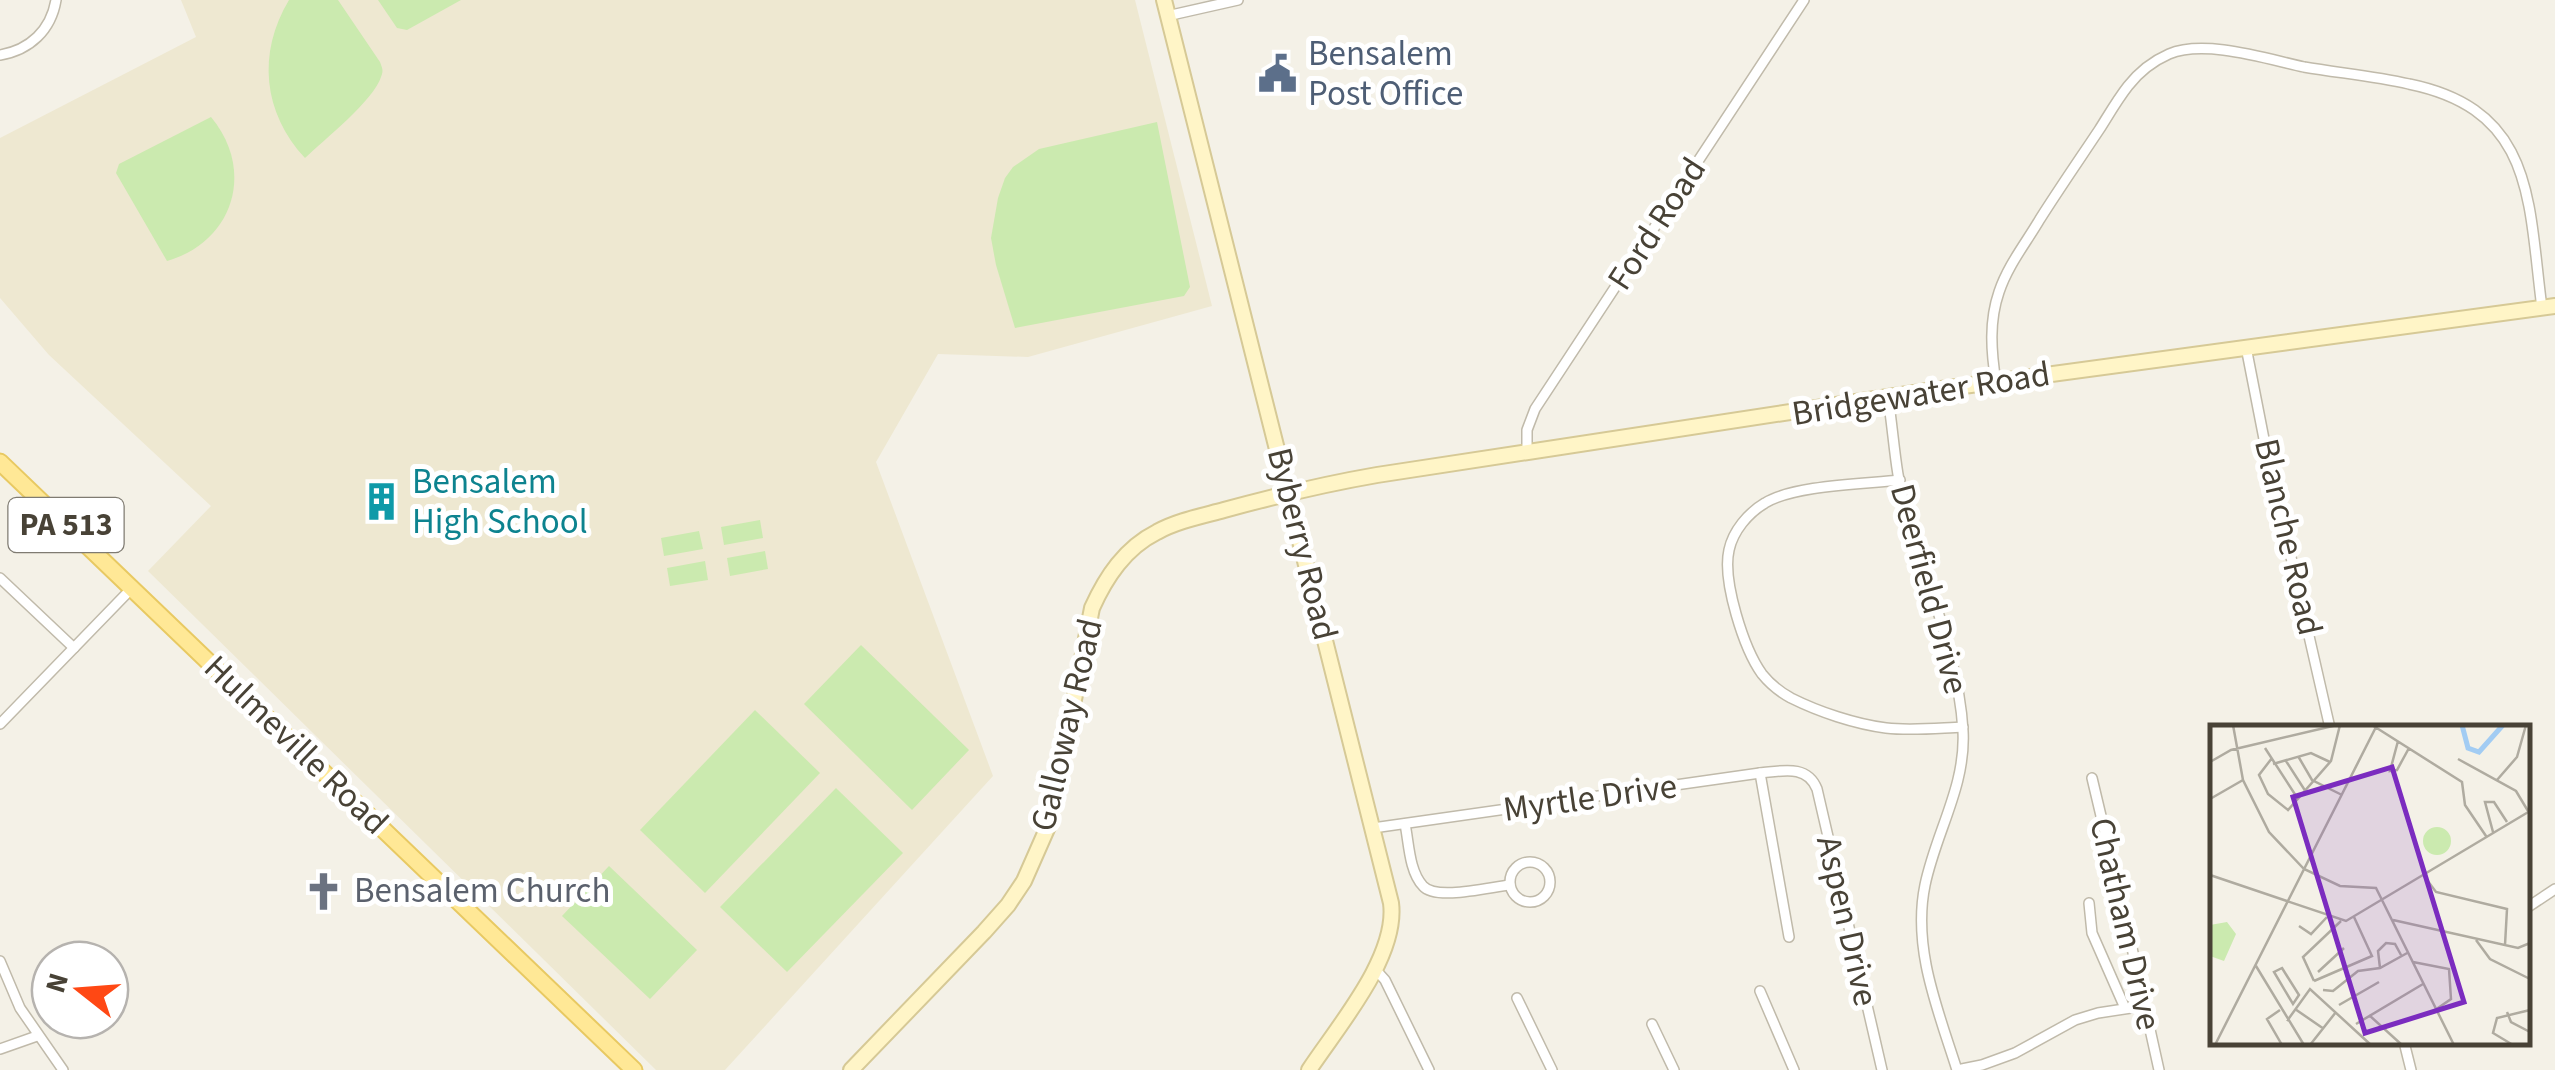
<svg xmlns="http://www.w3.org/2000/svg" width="2555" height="1070" font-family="'Source Sans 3',sans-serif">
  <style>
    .education { fill: #eee8d1 }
    .green { fill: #cbeaaf }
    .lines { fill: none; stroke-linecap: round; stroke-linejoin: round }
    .street-casing { stroke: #c0baaa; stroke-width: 12 }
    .secondary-casing { stroke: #d6c996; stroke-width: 18 }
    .primary-casing { stroke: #e8c962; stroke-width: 19 }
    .street { stroke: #fff; stroke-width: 9 }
    .secondary { stroke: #fff5c7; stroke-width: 14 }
    .primary { stroke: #ffe896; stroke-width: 15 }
    .labels { text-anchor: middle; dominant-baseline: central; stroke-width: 10; stroke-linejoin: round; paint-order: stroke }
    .shield { fill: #fff; stroke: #7f7b72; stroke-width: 2.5 }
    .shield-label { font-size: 32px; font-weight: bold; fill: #484236 }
    .service-label { font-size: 35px; fill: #4e5e75; stroke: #fff; text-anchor: start }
    .street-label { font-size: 35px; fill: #484236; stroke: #fff }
    .culture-label { font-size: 35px; fill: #0d838f; stroke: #fff; text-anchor: start }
    .worship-label { font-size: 35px; fill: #5b616d; stroke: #fff; text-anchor: start }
    .inset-river { fill: none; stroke: #a2ccf3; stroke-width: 5 }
    .inset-road { fill: none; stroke: #afaba0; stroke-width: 2.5 }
    .view { fill: #7b2cbf; fill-opacity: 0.15; stroke: #7b2cbf; stroke-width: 5 }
    .inset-edge { fill: none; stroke: #484236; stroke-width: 5 }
  </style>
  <rect width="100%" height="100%" fill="#f4f1e7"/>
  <polygon class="education" points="181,0 1135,0 1212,306 1028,357 938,354 876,462 993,776 725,1070 656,1070 148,571 211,506 49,355 0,298 0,138 196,37"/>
  <g class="green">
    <path d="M289,0H338L380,62C382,68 384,70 381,77C374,100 324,140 305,158C263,113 257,53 289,0Z"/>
    <polygon points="378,0 461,0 407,30 397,28"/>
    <path d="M211,117C256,171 233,242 167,261L116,173L119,164Z"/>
    <polygon points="1157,122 1190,287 1184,296 1015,328 996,265 991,238 998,198 1005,178 1013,167 1039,149"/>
    <polygon points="760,520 763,538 724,545 721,527"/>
    <polygon points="699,531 703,549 664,556 661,538"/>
    <polygon points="765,551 768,569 730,576 727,558"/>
    <polygon points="705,561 708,580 670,586 667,568"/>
    <polygon points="861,645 969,750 912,810 804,704"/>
    <polygon points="755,710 820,773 705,893 640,830"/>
    <polygon points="836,788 903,853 787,972 720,907"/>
    <polygon points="609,866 697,950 650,999 562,916"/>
  </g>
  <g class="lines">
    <defs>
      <g id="street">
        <polyline points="1167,16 1238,0"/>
        <path d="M0,55C30,50 51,30 56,0"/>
        <polyline points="2246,347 2264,439 2330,728"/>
        <path d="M1996,382C1991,351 1989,321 1999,292C2008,265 2026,243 2040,219C2059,189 2079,160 2099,130C2108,116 2117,100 2128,86C2139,72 2153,61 2169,54C2205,39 2267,59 2304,67C2339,73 2374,76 2409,84C2536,110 2528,203 2542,308"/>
        <path d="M1888,398C1894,435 1895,474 1906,510C1926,581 1959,658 1963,731C1966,786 1936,832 1925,885C1912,948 1938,1010 1957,1070L1982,1065L2015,1053L2075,1020L2098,1013L2144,1006"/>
        <polyline points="1527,452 1527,430 1535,409 1804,0"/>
        <path d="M1900,480C1865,484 1794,485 1765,503C1748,513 1733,531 1729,550C1722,581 1744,649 1762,674C1770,684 1780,692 1791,698C1819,712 1855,724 1886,728C1911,731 1938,728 1963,727"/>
        <polyline points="0,578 74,648"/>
        <polyline points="0,724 132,588"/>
        <polyline points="1760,773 1789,937"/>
        <polyline points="2092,778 2126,921 2159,1070"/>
        <path d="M1405,824C1409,843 1409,871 1423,886C1436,901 1490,887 1510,885"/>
        <path d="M1373,828L1760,773C1782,771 1807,764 1817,789L1882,1070"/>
        <circle cx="1530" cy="882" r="20"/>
        <polyline points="2089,903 2092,933 2125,1008"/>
        <polyline points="2528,907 2555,889"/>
        <polyline points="0,961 20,1008 63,1070"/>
        <polyline points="1375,969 1385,980 1429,1070"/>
        <polyline points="1760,991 1794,1070"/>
        <polyline points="1517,998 1552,1070"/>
        <polyline points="1652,1024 1674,1070"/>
        <polyline points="2404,1042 2411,1070"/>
        <polyline points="0,1049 37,1036"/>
      </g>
      <g id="secondary">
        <path d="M1164,0L1391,903C1398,957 1338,1026 1309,1070"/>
        <path d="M851,1070L984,932L1008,905L1024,881L1050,822L1092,608C1106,577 1125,548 1157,532C1177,521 1202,516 1224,510C1275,496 1325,484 1377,475L1934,390L2555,306"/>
      </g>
      <polyline id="primary" points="0,462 634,1070"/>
    </defs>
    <use href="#street" class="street-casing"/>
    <use href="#secondary" class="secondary-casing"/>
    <use href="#primary" class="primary-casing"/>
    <use href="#street" class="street"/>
    <use href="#secondary" class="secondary"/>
    <use href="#primary" class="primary"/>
  </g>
  <defs>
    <symbol id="civic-bare" viewBox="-9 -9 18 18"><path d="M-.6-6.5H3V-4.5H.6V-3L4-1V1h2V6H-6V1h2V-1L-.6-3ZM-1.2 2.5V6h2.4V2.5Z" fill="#5c6f8a" stroke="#fff" stroke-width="2.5" paint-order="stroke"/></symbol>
    <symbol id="building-bare" viewBox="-9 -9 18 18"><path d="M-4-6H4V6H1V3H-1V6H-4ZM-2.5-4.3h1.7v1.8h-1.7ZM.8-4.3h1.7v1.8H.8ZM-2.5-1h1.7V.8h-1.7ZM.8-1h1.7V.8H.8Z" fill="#0f9aa8" stroke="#fff" stroke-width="2.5" paint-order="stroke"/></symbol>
    <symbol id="church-bare" viewBox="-9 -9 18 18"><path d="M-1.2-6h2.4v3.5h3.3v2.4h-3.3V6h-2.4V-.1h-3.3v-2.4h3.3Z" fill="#6b7280" stroke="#fff" stroke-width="2.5" paint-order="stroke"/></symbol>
  </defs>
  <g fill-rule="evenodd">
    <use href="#civic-bare" x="1250" y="46" width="55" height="55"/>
    <use href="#building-bare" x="354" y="474" width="55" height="55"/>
    <use href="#church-bare" x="296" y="864" width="55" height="55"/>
  </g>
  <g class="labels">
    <rect class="shield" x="8.5" y="498" width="115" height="54" rx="8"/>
    <g class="shield-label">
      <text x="66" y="525">PA 513</text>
    </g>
    <g class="service-label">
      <text x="1308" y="54">Bensalem<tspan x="1308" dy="40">Post Office</tspan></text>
    </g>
    <g class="street-label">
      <text transform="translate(1657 224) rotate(-57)">Ford Road</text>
      <text transform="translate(1921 394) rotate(-9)">Bridgewater Road</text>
      <text transform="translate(2288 537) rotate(77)">Blanche Road</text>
      <text transform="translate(1302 544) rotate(76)">Byberry Road</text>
      <text transform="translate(1929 589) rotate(75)">Deerfield Drive</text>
      <text transform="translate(1067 725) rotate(-77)">Galloway Road</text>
      <text transform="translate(296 745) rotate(44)">Hulmeville Road</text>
      <text transform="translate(1590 798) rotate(-8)">Myrtle Drive</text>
      <text transform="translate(1847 921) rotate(77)">Aspen Drive</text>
      <text transform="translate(2125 924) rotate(77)">Chatham Drive</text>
    </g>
    <g class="culture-label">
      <text x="412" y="482">Bensalem<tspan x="412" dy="40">High School</tspan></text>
    </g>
    <g class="worship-label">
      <text x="354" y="891">Bensalem Church</text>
    </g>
  </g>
  <g transform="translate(2210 725)">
    <rect width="320" height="320" fill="#f4f1e7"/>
    <path d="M213 116a14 14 0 1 1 28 0a14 14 0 1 1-28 0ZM17,197L26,209L14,236L0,231V200Z" fill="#cbeaaf"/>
    <path class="inset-river" d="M252,0L258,23L269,27L293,0"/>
    <path class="inset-road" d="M23,0L33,55L59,107L94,144L130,161L166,163L244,320M162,0L252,57L255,80L276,111M188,16L180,46L187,45L199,23M55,23L88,74M88,31L102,55L132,70M62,33L49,50L58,69L78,85L121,36L130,0M248,34L306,66L318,86M76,36L96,67M0,37L21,25L127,0M63,39L101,28L120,37M287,55L307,32L316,0M0,74L33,55M283,107L275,77H284L297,97M0,150L136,196L320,86M214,151L226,167L297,184L295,220M183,195L308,223L320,218M89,201L101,209L117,192M266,215L280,234L320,254M203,237L239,244L241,274L225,285M46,241L94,320M72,243L89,270L83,279L64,247ZM170,243L168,226L176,218L185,219L191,230M108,247L134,223M104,256L162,231L144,192M104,256L93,232L131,196M113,265L123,266L148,246L170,243L199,227M129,280L169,257M85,284L114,304M70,285L57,294L72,320M297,287L301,297L320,307M159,290L192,320M77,296L100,264L161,320M146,299L213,259M5,320L167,0M100,320L126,287M303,320L283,308L287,293L320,285"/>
    <path class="view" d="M182,42L254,277L155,308L83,72Z"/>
    <rect width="320" height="320" class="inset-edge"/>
  </g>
  <g transform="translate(80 990) rotate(287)"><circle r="48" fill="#ffffff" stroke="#b6b3af" stroke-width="2.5"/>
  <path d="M0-8L18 38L0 25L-18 38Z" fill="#ff4814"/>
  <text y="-15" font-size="28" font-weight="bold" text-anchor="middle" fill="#484236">N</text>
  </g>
</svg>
